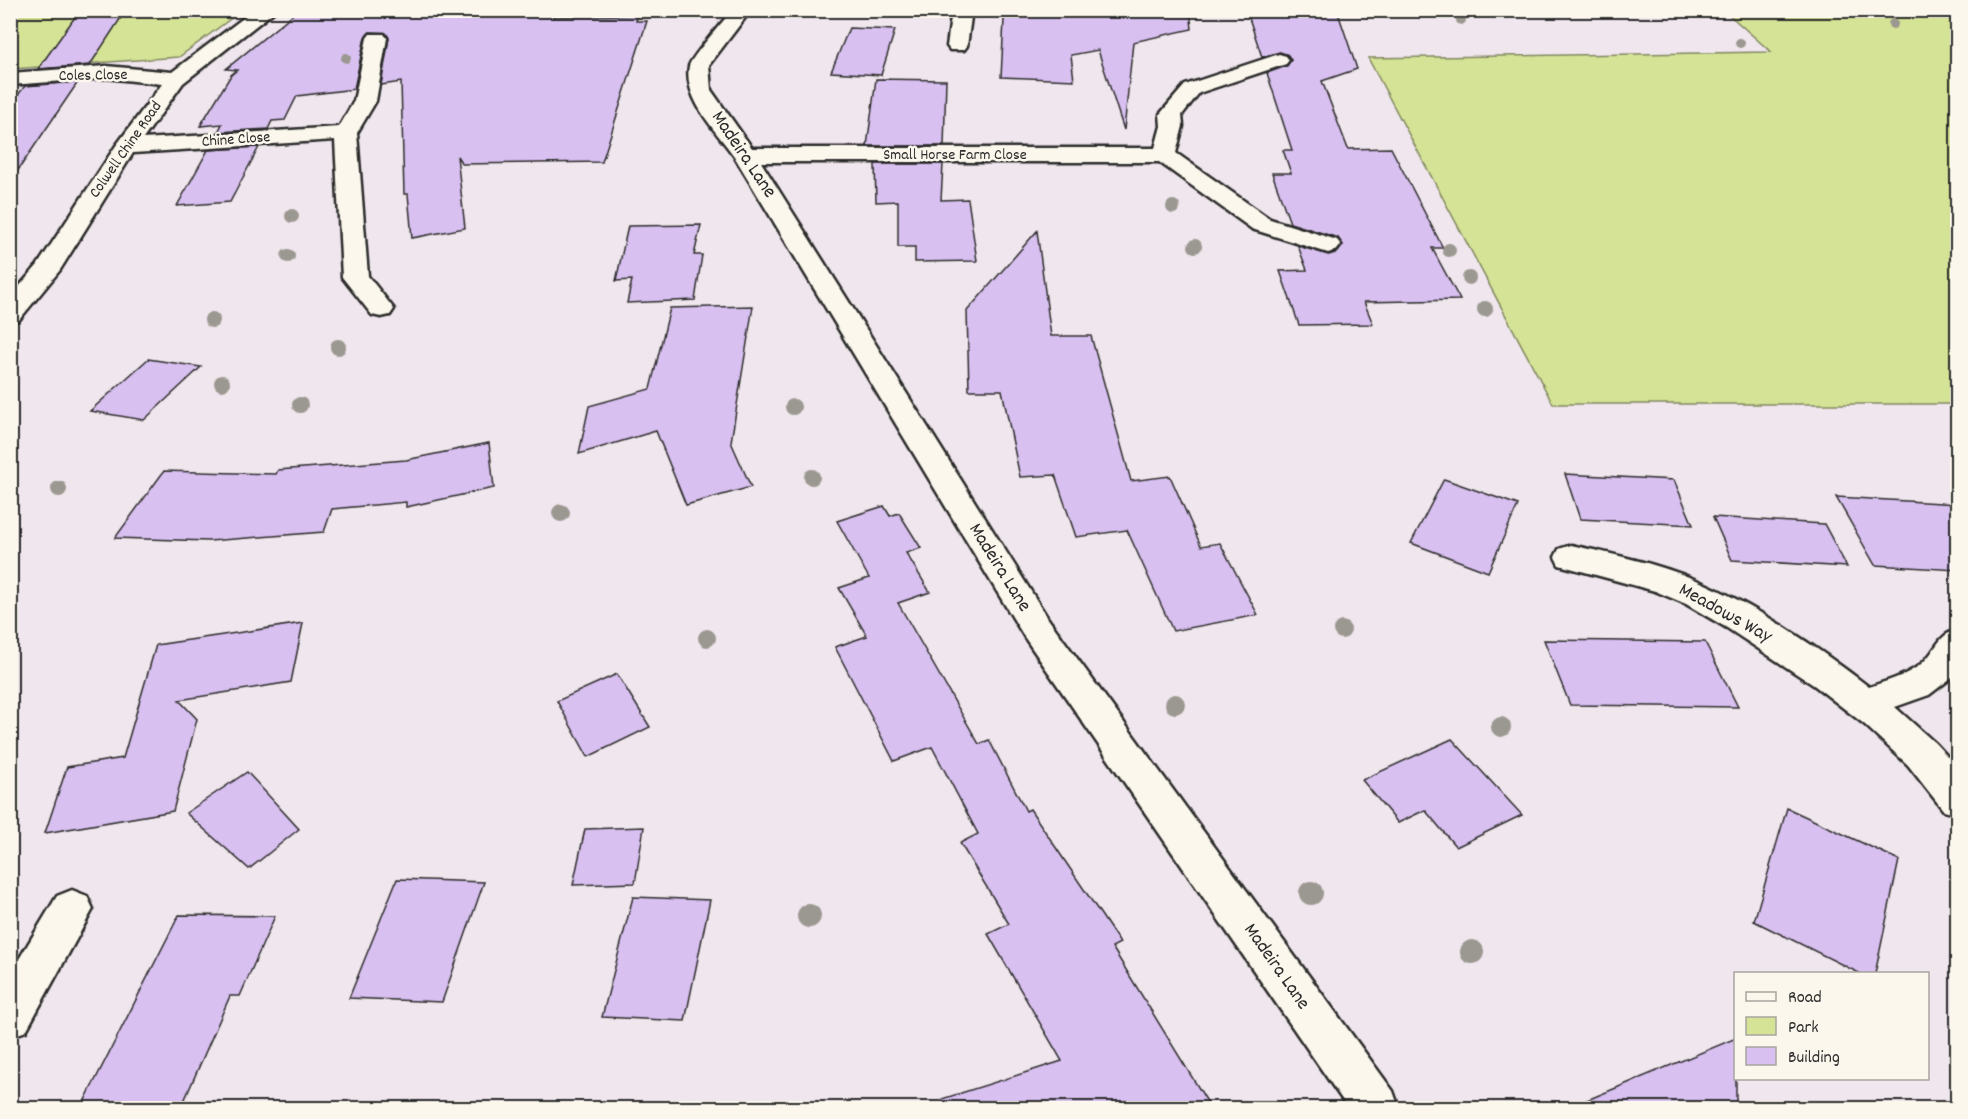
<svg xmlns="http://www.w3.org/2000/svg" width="1968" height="1119" font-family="Dekko,sans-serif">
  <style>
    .green { fill: #d5e396; stroke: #808760; stroke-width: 1.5 }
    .building { fill: #d8c0f0; stroke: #2b2b2b; stroke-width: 1.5 }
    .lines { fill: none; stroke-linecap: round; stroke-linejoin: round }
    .minor-casing { stroke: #2b2b2b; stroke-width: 5 }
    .minor { fill: #fbf7ec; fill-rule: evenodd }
    .tree { fill: #9b9891 }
    .labels { text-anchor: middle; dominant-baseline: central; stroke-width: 5; stroke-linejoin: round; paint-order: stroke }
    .far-street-label { font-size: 16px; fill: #2b2b2b; stroke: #fbf7ec }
    .street-label { font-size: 20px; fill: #2b2b2b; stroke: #fbf7ec }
  </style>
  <rect width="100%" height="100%" fill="#f0e6ed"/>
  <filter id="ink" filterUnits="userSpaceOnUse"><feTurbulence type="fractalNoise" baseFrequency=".0167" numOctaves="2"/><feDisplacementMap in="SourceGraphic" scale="12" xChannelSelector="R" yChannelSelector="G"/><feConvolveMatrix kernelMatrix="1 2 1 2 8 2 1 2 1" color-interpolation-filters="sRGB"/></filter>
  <g filter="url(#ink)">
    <g class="green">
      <polygon points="11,11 241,11 179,57 11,69"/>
      <polygon points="1725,11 1957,11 1957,404 1553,404 1368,58 1771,52"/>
    </g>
    <g class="building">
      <polygon points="80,10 126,10 90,65 38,69"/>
      <polygon points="298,10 553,10 553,17 638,15 636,21 647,21 602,162 462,164 457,156 465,228 412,238 408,194 404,194 401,82 381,85 389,38 386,33 370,32 365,37 354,89 297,96 285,120 272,121 268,129 218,132 222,124 200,126 231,75 237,70 226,69"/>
      <polygon points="1007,10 1190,10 1192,29 1133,42 1124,130 1098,50 1071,55 1074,80 1001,77 1004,20"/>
      <polygon points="1286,10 1337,10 1357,69 1322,81 1348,149 1391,148 1443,248 1432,248 1460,300 1364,302 1373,324 1299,325 1280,271 1307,270 1298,246 1329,255 1338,252 1343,245 1338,238 1290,223 1272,173 1291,173 1283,150 1292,150 1267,73 1287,66 1291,60 1288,55 1280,52 1262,57 1247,12 1286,13"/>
      <polygon points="849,28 895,30 881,75 831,72"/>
      <polygon points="876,79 946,80 944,146 867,146"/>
      <polygon points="78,82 10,182 10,105 25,86"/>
      <polygon points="259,147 230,202 177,206 208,150"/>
      <polygon points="875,164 943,164 941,200 968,199 977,261 915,262 915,247 898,247 898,201 876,202"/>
      <polygon points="701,225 694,255 702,255 695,300 627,303 632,280 616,281 628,226"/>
      <polygon points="1037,231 1051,336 1091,336 1131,481 1170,476 1201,546 1220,543 1258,615 1173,631 1127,530 1076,537 1055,475 1020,477 1002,390 969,390 967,311"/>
      <polygon points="753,306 731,442 751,487 686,505 656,431 579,454 589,406 650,389 670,308"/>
      <polygon points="148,359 201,367 144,420 90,411"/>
      <polygon points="489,443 494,488 406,507 406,502 332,509 324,532 209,541 115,538 164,471 276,474 278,470 406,460"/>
      <polygon points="1565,474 1674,480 1693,525 1580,519"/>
      <polygon points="1444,479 1518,505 1488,572 1411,543"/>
      <polygon points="1836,497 1958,504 1958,570 1875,565"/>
      <polygon points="884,506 890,516 899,513 921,548 906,553 930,592 898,603 979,744 989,740 1026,811 1030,809 1120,943 1112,947 1211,1108 943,1108 942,1099 1062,1061 988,934 1009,924 960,843 978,834 932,747 894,761 835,647 867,636 839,588 869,578 837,521"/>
      <polygon points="1713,517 1824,524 1847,567 1732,560"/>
      <polygon points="303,623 291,682 179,700 197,719 173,811 45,833 67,767 123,758 156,645"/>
      <polygon points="1544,640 1705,642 1738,707 1570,705"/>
      <polygon points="617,674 650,727 588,757 557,701"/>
      <polygon points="1452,739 1522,815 1456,847 1425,810 1398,823 1362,780"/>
      <polygon points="247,772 299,829 249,869 186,813"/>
      <polygon points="1787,808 1899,860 1875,974 1861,974 1754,921"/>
      <polygon points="644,827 635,883 573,885 585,829"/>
      <polygon points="397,879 484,882 442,1002 349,998"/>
      <polygon points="633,897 710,900 685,1021 602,1017"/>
      <polygon points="179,915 275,916 240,996 230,996 181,1108 81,1108"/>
      <polygon points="1736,1038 1736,1108 1568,1108"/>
    </g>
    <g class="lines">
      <defs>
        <g id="minor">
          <polygon points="254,10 276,10 183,83 143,139 339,127 354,101 367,38 370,34 384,34 387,38 376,101 357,133 368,276 394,309 390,315 381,317 372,315 342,277 335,140 133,153 60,270 19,320 10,322 10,297 37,266 115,147 162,84 106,78 10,85 10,73 106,66 172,72"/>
          <path d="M732,10H751L709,65L711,90L752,148H1155L1161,126L1160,114L1185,85L1279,54L1286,56L1289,60L1286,64L1199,93L1182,115L1183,126L1176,153L1270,219L1337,240L1341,245L1337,250L1328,253L1252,229L1159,162H761L1049,620L1393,1091L1399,1108H1348L1025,638L734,156C717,132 683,99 689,66C691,57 724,21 732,10Z"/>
          <polygon points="952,10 972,10 967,46 964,50 950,50 947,46"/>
          <path d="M1571,545C1612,554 1655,563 1694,579C1752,603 1819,648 1869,687C1887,681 1906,676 1921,664C1937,651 1936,636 1958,629V670L1955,675L1929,695L1895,707L1935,743L1958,768V815L1944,811L1908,765L1864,724L1815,686L1727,628L1686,604L1655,591L1559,565L1555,557L1559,549Z"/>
          <polygon points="72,890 87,896 93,909 26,1031 10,1037 10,974 57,896"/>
        </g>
      </defs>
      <use href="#minor" class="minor-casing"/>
      <use href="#minor" class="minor"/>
    </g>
    <g class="tree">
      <circle cx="1461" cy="20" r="5"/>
      <circle cx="1893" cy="24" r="5"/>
      <circle cx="1740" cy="43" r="5"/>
      <circle cx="346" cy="58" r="5"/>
      <circle cx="1173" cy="207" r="7"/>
      <circle cx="292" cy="216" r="7"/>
      <circle cx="1195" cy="246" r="7"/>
      <circle cx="1449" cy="250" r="7"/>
      <circle cx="288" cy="256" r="7"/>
      <circle cx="1469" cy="278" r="7"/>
      <circle cx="1485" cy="309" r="8"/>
      <circle cx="212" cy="320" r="8"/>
      <circle cx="338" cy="347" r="8"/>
      <circle cx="222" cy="383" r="8"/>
      <circle cx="300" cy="405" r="8"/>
      <circle cx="793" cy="407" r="8"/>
      <circle cx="812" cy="477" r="8"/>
      <circle cx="59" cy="489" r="8"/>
      <circle cx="561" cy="513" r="9"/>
      <circle cx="1342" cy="630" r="9"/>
      <circle cx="707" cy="638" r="9"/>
      <circle cx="1175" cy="704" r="10"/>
      <circle cx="1501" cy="727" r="10"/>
      <circle cx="1311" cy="893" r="12"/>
      <circle cx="809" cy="916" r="12"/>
      <circle cx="1472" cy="952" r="12"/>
    </g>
  </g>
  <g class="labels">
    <g class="far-street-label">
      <text transform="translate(93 76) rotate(-1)">Coles Close</text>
      <text transform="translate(236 140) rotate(-4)">Chine Close</text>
      <text transform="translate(126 150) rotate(-55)">Colwell Chine Road</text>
      <text x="955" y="155">Small Horse Farm Close</text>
    </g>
    <g class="street-label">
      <text transform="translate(743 155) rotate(56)">Madeira Lane</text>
      <text transform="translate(999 568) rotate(58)">Madeira Lane</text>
      <text transform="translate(1725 614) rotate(29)">Meadows Way</text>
      <text transform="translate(1276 967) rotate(55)">Madeira Lane</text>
    </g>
  </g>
  <rect width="1968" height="1119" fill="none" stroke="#fbf7ec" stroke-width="36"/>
  <rect x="18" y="18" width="1932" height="1083" fill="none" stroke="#2b2b2b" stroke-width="2" filter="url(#ink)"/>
  <rect x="1734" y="972" width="195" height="108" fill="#fbf7ec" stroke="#a8a59f" stroke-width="1.5"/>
  <rect x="1746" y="992" width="30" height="9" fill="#fbf7ec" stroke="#a8a59f" stroke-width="1.5"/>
  <text x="1788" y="1002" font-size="18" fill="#2b2b2b">Road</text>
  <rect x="1746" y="1017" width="30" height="18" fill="#d5e396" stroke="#a8a59f" stroke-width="1.5"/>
  <text x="1788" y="1032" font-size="18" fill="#2b2b2b">Park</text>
  <rect x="1746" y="1047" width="30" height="18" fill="#d8c0f0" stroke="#a8a59f" stroke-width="1.5"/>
  <text x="1788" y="1062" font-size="18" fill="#2b2b2b">Building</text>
</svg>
